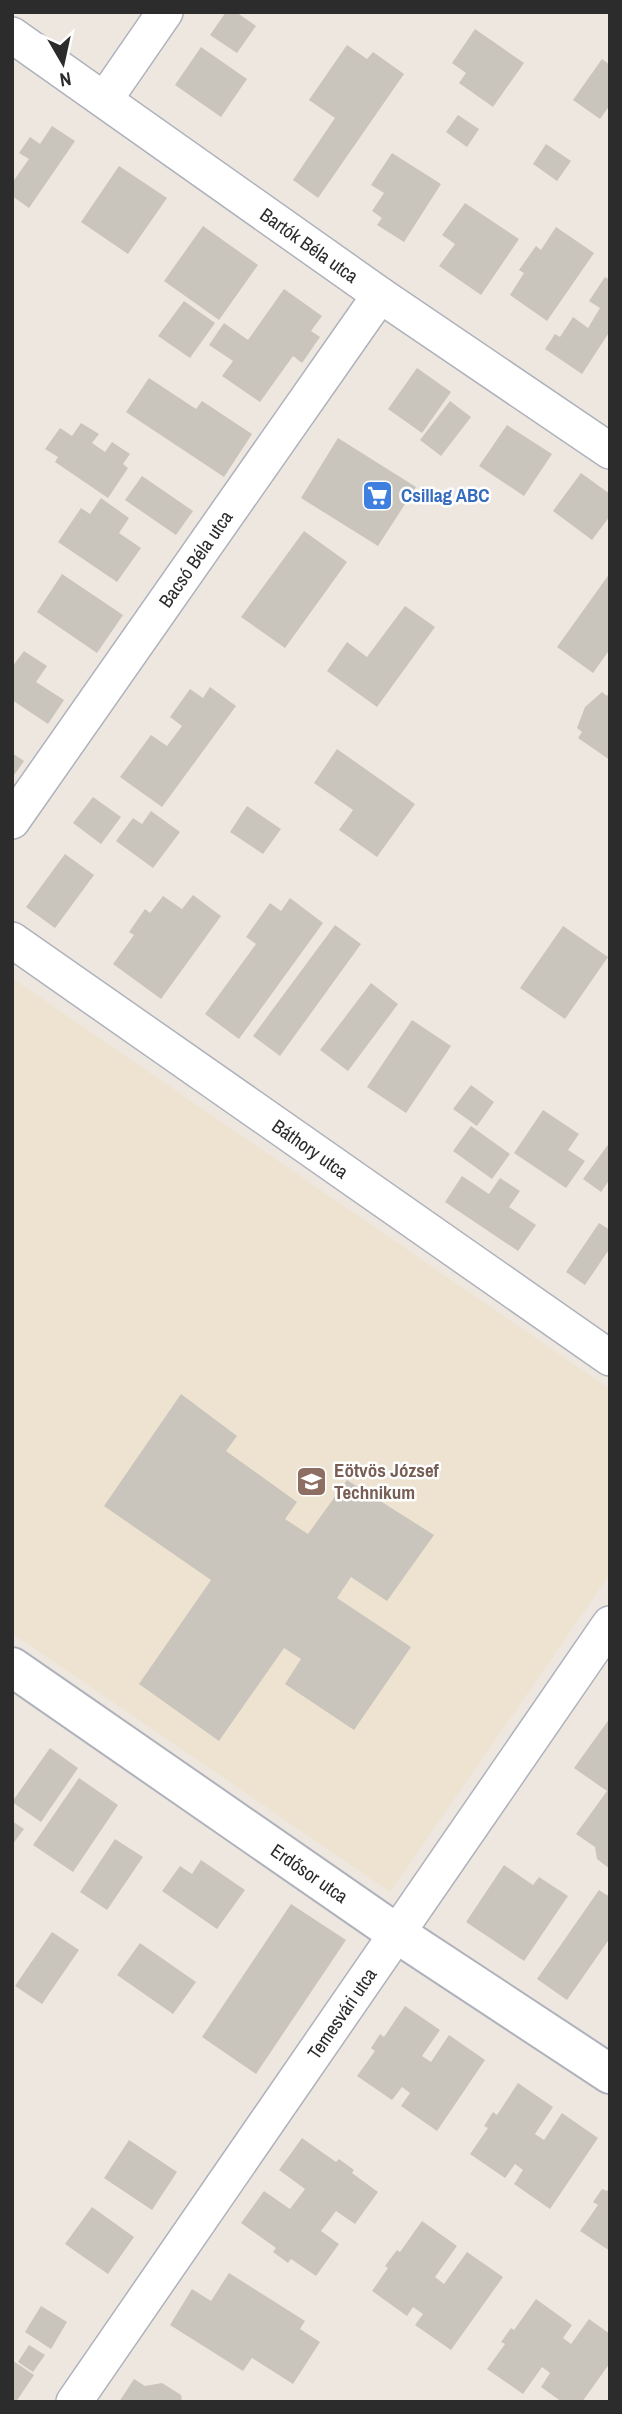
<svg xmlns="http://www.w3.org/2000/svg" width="622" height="2414" font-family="'Archivo Narrow',sans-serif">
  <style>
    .education { fill: #ede3d0 }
    .building { fill: #c9c5bd }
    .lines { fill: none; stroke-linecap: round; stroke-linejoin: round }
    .minor-casing { stroke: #afb2bc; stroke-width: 38 }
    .tertiary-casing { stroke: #afb2bc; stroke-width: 42 }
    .minor { stroke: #fff; stroke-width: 35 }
    .tertiary { stroke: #fff; stroke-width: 38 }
    .labels { text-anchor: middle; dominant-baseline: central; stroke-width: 5; stroke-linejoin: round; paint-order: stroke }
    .street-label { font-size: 19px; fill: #2c2c2c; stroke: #fff }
    .shop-label { font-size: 19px; font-weight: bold; fill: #366cbe; stroke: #fff; text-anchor: start }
    .education-label { font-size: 19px; font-weight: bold; fill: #785e54; stroke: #fff; text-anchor: start }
  </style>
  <rect width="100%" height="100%" fill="#ede7df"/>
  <polygon class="education" points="12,978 610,1389 610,1574 390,1892 12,1633"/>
  <g class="building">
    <polygon points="226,12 236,12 256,26 237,53 210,35"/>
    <polygon points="475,29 524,63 493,107 459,83 466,73 452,63"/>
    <polygon points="347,45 367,59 373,52 404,74 318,198 293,180 335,118 309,100"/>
    <polygon points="201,47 247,79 221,117 175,85"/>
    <polygon points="602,59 610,65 610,105 600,119 573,100"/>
    <polygon points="458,115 479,129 467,147 446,132"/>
    <polygon points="52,126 75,141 29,208 12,196 12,183 29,159 19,153 30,137 40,144"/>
    <polygon points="546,144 571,161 557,181 533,164"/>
    <polygon points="392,153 441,184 404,242 377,225 382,218 372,211 384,193 371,185"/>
    <polygon points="119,166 167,198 128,254 81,222"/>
    <polygon points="465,203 519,239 481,295 439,266 455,244 442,235"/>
    <polygon points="203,226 258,265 219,320 164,281"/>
    <polygon points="556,227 594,253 547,321 510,295 524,273 519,270 536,246 541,250"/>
    <polygon points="605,277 610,280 610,331 582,374 545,349 555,334 560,337 573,317 588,328 600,308 589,301"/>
    <polygon points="284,289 322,316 311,331 320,337 302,363 293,356 260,402 222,376 233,361 209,345 224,323 248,340"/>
    <polygon points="184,301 215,323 190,358 158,336"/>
    <polygon points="417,368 451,392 422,433 388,409"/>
    <polygon points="149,378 196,409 202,401 252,434 224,477 126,412"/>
    <polygon points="450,401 471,417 441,456 420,440"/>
    <polygon points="81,423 99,434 92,443 105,452 112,442 130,454 123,464 128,468 108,498 55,462 58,457 45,449 60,428 72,436"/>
    <polygon points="507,425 552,454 524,496 479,466"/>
    <polygon points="338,438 416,487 378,546 301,498"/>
    <polygon points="581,473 610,494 610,516 592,540 553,511"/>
    <polygon points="142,476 193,511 176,535 125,500"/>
    <polygon points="101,498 129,518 119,533 141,548 117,582 58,542 81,508 90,514"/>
    <polygon points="304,531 347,562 285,648 241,617"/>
    <polygon points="610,573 610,649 593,673 557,647"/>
    <polygon points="62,574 123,615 97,653 37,612"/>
    <polygon points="405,606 435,627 377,707 327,671 347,642 367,657"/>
    <polygon points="24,651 47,666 36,682 64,700 48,724 12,700 12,667"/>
    <polygon points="210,687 236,706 162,807 120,777 151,735 167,746 182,726 170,717 190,689 203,698"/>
    <polygon points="610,691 610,760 578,738 582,732 577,728 585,707 602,692 607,696"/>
    <polygon points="337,749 415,804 377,857 339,830 353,810 314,783"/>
    <polygon points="12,753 24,761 12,778"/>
    <polygon points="93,797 121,817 101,844 73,823"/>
    <polygon points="247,806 281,829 263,854 230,832"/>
    <polygon points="151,811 180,832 153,868 116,841 133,818 142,824"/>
    <polygon points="65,854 94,875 55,928 26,907"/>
    <polygon points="193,895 221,916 161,999 113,964 134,935 129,932 145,909 150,913 163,896 182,909"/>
    <polygon points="290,898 323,923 239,1039 205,1014 256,944 246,937 270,903 281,911"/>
    <polygon points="335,925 361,944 280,1056 253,1036"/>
    <polygon points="563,926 608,957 565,1019 520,988"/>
    <polygon points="371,983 398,1004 348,1071 320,1050"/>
    <polygon points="412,1020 451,1046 406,1113 367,1087"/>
    <polygon points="471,1085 494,1102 477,1126 453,1109"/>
    <polygon points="543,1110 579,1134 568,1150 585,1161 566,1188 514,1153"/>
    <polygon points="471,1126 510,1154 492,1179 453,1151"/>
    <polygon points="610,1142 610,1179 601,1192 583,1179"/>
    <polygon points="462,1176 489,1194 500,1178 520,1191 509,1207 536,1225 518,1251 445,1202"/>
    <polygon points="599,1223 610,1230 610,1248 585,1285 566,1272"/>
    <polygon points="181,1394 237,1436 226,1451 297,1502 285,1519 308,1534 347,1480 434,1535 387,1601 351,1577 337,1598 411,1647 354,1730 285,1684 301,1659 284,1648 219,1741 139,1684 211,1580 104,1506"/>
    <polygon points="610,1718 610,1869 597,1859 595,1847 576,1834 607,1791 574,1768"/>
    <polygon points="50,1748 78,1768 41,1822 12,1802"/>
    <polygon points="79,1778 118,1805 73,1872 33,1845"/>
    <polygon points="12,1821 24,1829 12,1845"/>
    <polygon points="115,1839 143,1857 107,1910 80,1892"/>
    <polygon points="201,1860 245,1890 217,1929 162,1891 180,1866 192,1874"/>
    <polygon points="504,1865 533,1885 539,1877 568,1896 524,1961 466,1922"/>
    <polygon points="599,1890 610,1897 610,1938 567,2000 537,1979"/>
    <polygon points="291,1904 346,1940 256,2074 202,2037"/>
    <polygon points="52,1932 79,1950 42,2004 15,1986"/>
    <polygon points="140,1943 196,1982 173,2014 117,1975"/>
    <polygon points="405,2006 440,2030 422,2056 431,2062 449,2035 485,2060 437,2131 401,2106 410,2093 402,2087 392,2100 357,2076 375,2051 371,2048 380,2034 384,2037"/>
    <polygon points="518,2083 553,2107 535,2134 544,2140 562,2113 598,2138 550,2209 514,2184 523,2170 515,2164 505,2178 470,2154 488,2128 484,2126 493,2112 497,2115"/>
    <polygon points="302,2138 336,2162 339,2159 354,2170 352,2173 378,2192 355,2224 336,2211 321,2231 339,2244 316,2276 291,2259 288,2263 273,2252 276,2248 241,2223 264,2191 290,2209 305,2189 279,2170"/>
    <polygon points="129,2140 177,2172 152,2210 104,2178"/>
    <polygon points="610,2187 610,2251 580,2231 598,2205 593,2202 602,2189 607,2191"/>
    <polygon points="92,2207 134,2237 108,2274 65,2244"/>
    <polygon points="422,2221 457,2246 435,2277 444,2284 467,2252 503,2277 451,2350 415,2325 423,2314 413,2307 407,2316 372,2291 388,2268 385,2266 397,2250 400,2252"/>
    <polygon points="229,2273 305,2321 300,2329 320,2342 293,2384 252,2358 243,2371 170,2325 192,2289 211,2301"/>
    <polygon points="536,2299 572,2325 563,2338 571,2344 589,2319 610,2334 610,2363 582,2402 562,2402 541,2387 550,2373 542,2367 523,2394 487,2369 505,2344 501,2342 511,2328 514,2330"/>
    <polygon points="41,2306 67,2322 51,2349 25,2332"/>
    <polygon points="29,2345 45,2355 33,2372 18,2362"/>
    <polygon points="12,2360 34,2375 16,2402 12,2402"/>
    <polygon points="134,2379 145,2386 162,2383 181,2395 182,2402 119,2402"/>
  </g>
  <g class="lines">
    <defs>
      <g id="minor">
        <path id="s1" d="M12,35L380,295L610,451"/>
        <polyline points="105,99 165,12"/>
        <path id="s2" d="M12,821L380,295"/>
        <path id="s3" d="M12,940L610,1358"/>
        <path id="s4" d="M74,2402L610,1624"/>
      </g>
      <g id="tertiary">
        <path id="s5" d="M12,1667L396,1933L610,2074"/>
      </g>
    </defs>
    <use href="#minor" class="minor-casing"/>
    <use href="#tertiary" class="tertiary-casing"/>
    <use href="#minor" class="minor"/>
    <use href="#tertiary" class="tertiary"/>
  </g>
  <defs>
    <symbol id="supermarket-square" viewBox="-11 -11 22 22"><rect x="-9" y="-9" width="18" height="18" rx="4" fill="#3f7fe0" stroke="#fff"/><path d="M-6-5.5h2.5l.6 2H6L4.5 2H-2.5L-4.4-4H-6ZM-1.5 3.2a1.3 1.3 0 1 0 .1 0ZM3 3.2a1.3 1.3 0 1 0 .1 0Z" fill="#fff"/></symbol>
    <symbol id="school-square" viewBox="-11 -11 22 22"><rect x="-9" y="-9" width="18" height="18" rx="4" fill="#8d6e63" stroke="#fff"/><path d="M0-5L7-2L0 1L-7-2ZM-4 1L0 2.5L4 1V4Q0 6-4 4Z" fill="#fff"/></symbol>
  </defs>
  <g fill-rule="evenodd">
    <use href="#supermarket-square" x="360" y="478" width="35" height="35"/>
    <use href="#school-square" x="294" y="1464" width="35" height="35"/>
  </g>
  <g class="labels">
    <g class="street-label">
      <text stroke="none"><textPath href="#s1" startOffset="364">Bartók Béla utca</textPath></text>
      <text stroke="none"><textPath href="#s2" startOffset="320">Bacsó Béla utca</textPath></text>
      <text stroke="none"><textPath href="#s3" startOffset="364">Báthory utca</textPath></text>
      <text stroke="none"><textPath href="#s5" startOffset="362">Erdősor utca</textPath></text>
      <text stroke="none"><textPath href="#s4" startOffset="472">Temesvári utca</textPath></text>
    </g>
    <g class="shop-label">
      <text x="401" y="495">Csillag ABC</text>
    </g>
    <g class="education-label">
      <text x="334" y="1470">Eötvös József<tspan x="334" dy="22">Technikum</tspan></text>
    </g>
  </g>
  <rect width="622" height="2414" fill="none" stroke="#2c2c2c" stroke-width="28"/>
  <g transform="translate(63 63) rotate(171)" stroke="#ffffff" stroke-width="5" paint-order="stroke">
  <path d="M0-5L12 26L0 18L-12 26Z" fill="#2c2c2c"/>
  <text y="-10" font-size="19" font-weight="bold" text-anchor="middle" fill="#2c2c2c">N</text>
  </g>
</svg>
